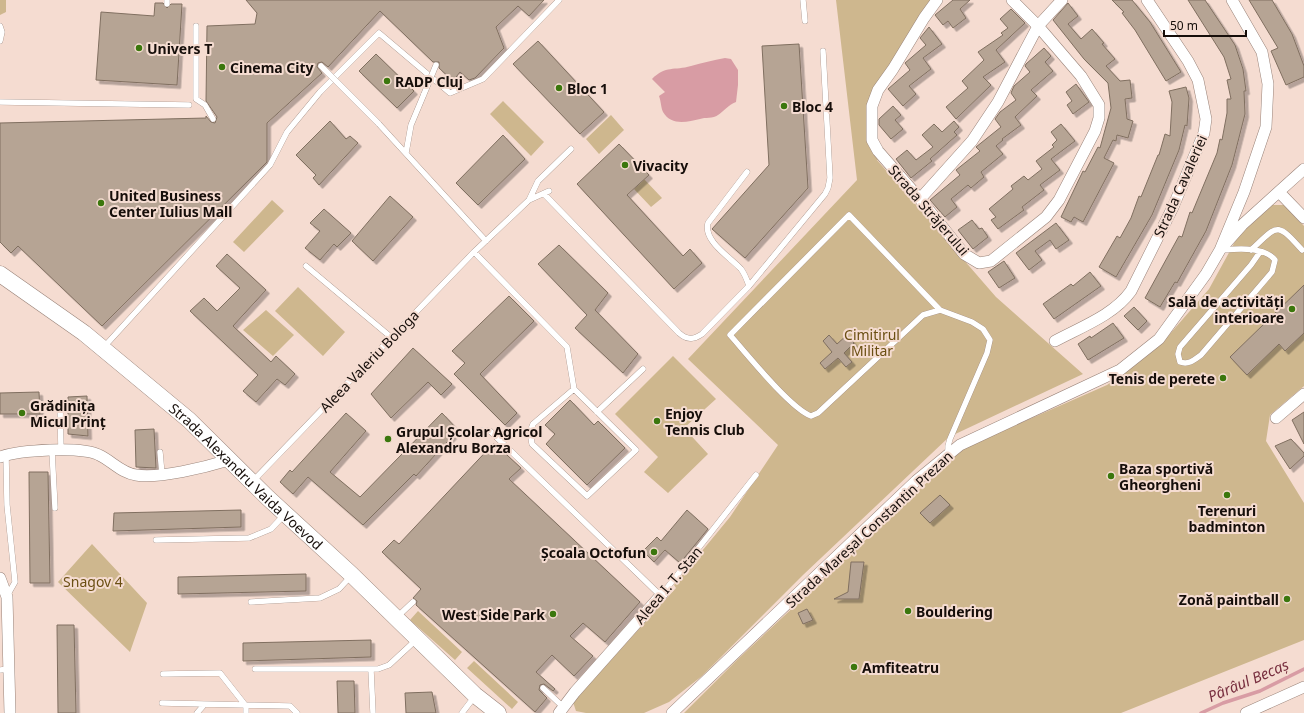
<svg xmlns="http://www.w3.org/2000/svg" width="1304" height="713" font-family="'Noto Sans',sans-serif">
<style>
.green{fill:#ceb78e}
.water{fill:#d89ca4}
.lines{fill:none;stroke-linecap:round;stroke-linejoin:round}
.stream{stroke:#d89ca4;stroke-width:3.5}
.building{fill:#b6a494;stroke:#806f60;filter:url(#shadow)}
.service-casing{stroke:#998379;stroke-width:6}
.minor-casing{stroke:#998379;stroke-width:12}
.secondary-casing{stroke:#998379;stroke-width:17}
.service{stroke:#fff;stroke-width:5.5}
.minor{stroke:#fff;stroke-width:11}
.secondary{stroke:#fff;stroke-width:16}
.service-bridge-casing{stroke:#998379;stroke-width:6;stroke-linecap:butt}
.service-bridge{stroke:#fff;stroke-width:5.5}
.poi-dot{fill:#3b770d;stroke:#f5dcd1;stroke-width:1.5}
.labels{text-anchor:middle;dominant-baseline:central;stroke-width:4;stroke-linejoin:round;paint-order:stroke}
.poi-label{font-size:14px;font-weight:bold;fill:#160e0a;stroke:#f5dcd1;text-anchor:start}
.street-label{font-size:14px;fill:#160e0a;stroke:#f5dcd1}
.park-label{font-size:14px;fill:#6b4f13;stroke:#f5dcd1}
.water-label{font-size:15px;font-style:italic;fill:#782f3f;stroke:#f5dcd1}
</style>
<defs>
<filter id="shadow"><feDropShadow dx="3.5" dy="3.5" stdDeviation="0" flood-color="#0004"/></filter>
</defs>
<rect width="100%" height="100%" fill="#f5dcd1"/>
<path class="green" d="M0 0H6V12L0 15Z
M836 0H937L878 90 872 140 882 156 877 160 996 297 1083 374 949 437 803 575 702 676 669 702 644 713H586L576 711 573 702 676 588 674 585 730 517 778 445 688 359 857 180Z
M503 101 544 142 531 156 490 114Z
M611 115 624 130 599 154 586 139Z
M644 179 662 198 651 207 634 189Z
M272 200 284 211 244 252 233 242Z
M1271 205H1284L1304 226V386L1270 415 1266 441 1304 503V640L1121 713H684L738 659 964 448 1107 385 1162 343 1209 289 1237 238Z
M298 287 345 332 323 356 275 311Z
M266 310 294 335 273 356 243 330Z
M673 356 716 399 684 428 708 454 668 493 644 472 658 457 615 414Z
M92 544 147 603 130 652 58 582Z
M418 611 462 652 455 660 410 620Z
M474 661 518 702 512 709 467 668Z"/>
<path class="water" d="M725 58 731 59 738 70V85L736 102C728 105 724 111 718 115 713 119 705 117 700 119 687 122 671 126 663 112 661 108 661 101 659 96L665 92 652 79C666 65 674 71 691 66 702 63 713 60 725 58Z"/>
<g class="lines">
<path class="stream" d="M1201 713 1223 703 1260 691 1304 669"/>
</g>
<path class="building" d="M246 0H544L529 16 518 6 496 27 504 48 475 78 469 80 460 72 453 81 439 68V62H433L380 11 328 67 322 62 318 63 317 67 322 73 267 123V162L102 326 18 246 11 253 0 242V123L206 118V116L211 122 215 123 217 117 206 101 207 26 255 24 257 13Z
M953 0H970L960 9 966 18 953 28 948 21 943 25 935 15Z
M1112 0H1132L1150 22 1181 72 1166 81 1135 30 1122 13 1124 12Z
M1188 0H1205L1235 45 1243 69 1246 91H1244L1245 114 1232 165 1206 231 1177 283 1175 282 1160 307 1145 298 1179 236 1182 237 1190 212 1192 213 1217 153 1220 139 1222 140 1227 113V99H1231L1227 80 1231 79 1224 57Z
M1249 0H1272L1292 34 1304 66V77L1286 85 1271 51 1278 48Z
M155 3H163L167 8 171 4H182L177 85 96 80 101 12 154 16Z
M1068 3 1078 16 1068 24 1081 39 1092 29 1104 43 1102 44 1115 59 1106 66 1120 81 1130 80 1132 98 1125 99 1127 119 1133 121 1128 138 1117 135 1116 141 1113 140 1104 158 1114 163 1083 222 1074 217 1071 222 1061 217 1083 171 1085 172 1098 147 1100 148 1111 108 1108 83 1084 59 1053 20Z
M1011 9 1025 23 996 50 1005 62 983 77 991 85 956 119 946 107 968 88 962 81 984 60 978 52 1003 35 1001 33 1008 28 1000 19Z
M929 27 942 44 923 58 931 69 909 86 916 94 903 106 888 89 910 70 905 63 926 45 920 38Z
M538 41 604 112 580 134 513 64Z
M799 44 808 188 745 258 712 229 769 165 762 46Z
M1044 48 1051 56 1045 62 1053 71 1031 90 1037 96 1015 117 1021 125 1002 139 1003 140 996 146 1003 154 981 172 984 177 971 188 968 185 951 199 957 207 945 217 930 200 960 175 956 170 980 151 976 147 1001 127 995 119 1000 112 1016 100 1011 93 1014 86 1030 72 1025 66 1026 64Z
M376 54 414 91 397 108 359 71Z
M1076 84 1089 102 1073 114 1067 105 1072 101 1066 92Z
M1186 87 1189 98 1187 126 1185 125 1179 150 1152 215 1116 277 1099 267 1117 236 1120 238 1131 218 1139 196 1141 197 1158 155H1159L1165 134 1170 136 1172 102 1169 91Z
M893 106 901 115 895 120 903 129 891 139 879 125V119Z
M330 121 346 139 350 136 358 143 319 185 313 178 316 175 296 155Z
M954 121 959 127 954 132 957 135 930 159 932 161 911 178 896 159 907 150 916 160 933 147 922 135 934 124 942 132Z
M1061 124 1075 141 1051 159 1060 170 1040 185 1044 190 1022 207 1024 210 998 229 991 220 996 217 989 209 1013 189 1011 186 1024 176 1028 180 1042 169 1036 161 1054 147 1052 145 1057 140 1051 132Z
M503 135 525 159 478 205 456 183Z
M619 144 649 175 627 195 683 256 690 249 702 263 674 289 577 184Z
M390 196 413 217 373 261 352 241Z
M324 209 351 233 337 247 334 244 320 260 305 248 320 231 310 223Z
M972 220 979 229 982 228 988 237 973 249 958 230Z
M1056 223 1069 240 1056 249 1050 240 1035 251 1042 260 1029 270 1016 253Z
M559 245 608 293 595 310 638 354 623 373 575 328 587 315 538 264Z
M227 254 266 290 233 326 271 362 276 356 295 374 285 385 277 379 256 402 243 391 258 375 190 311 204 298 217 311 240 288 216 266Z
M1004 261 1015 278 999 288 988 272Z
M1090 272 1101 286 1054 319 1043 304 1071 284 1073 286Z
M1304 285V333L1285 351 1279 344 1247 375 1230 357Z
M509 296 534 321 480 374 517 413 505 425 454 374 465 363 452 351Z
M1134 307 1147 321 1138 330 1124 316Z
M1113 323 1124 338 1088 360 1078 344 1090 336 1091 338Z
M829 335 837 344 847 335 854 343 844 353 852 362 846 367 838 358 825 369 820 363 832 352 823 341Z
M413 348 452 384 441 395 428 382 391 418 371 394Z
M39 392 40 414H0V393Z
M87 396 88 436 68 434V397Z
M570 400 594 425 598 421 625 448 587 485 546 444 555 434 545 425Z
M1304 412V444L1292 420Z
M346 413 366 431 330 472 360 497 442 413 458 430 416 476 414 474 363 525 308 477 293 494 280 482 290 470 292 472Z
M154 429 156 468 136 467 135 430Z
M1291 439 1304 453V456L1290 469 1275 446Z
M494 443 521 468 509 479 640 602 605 642 583 623 570 636 593 656 574 676 552 655 536 672 555 689 553 691 544 684 540 685 539 690 547 698 535 712 416 605 417 601 413 598 421 589 382 552 394 540 399 544Z
M29 472H48L50 583H30Z
M940 495 950 505 930 523 920 513Z
M241 510V527L113 531 114 513Z
M687 510 708 529 680 563 665 550 654 562 643 551 657 537 661 541Z
M851 562H864L859 599H834L848 592Z
M306 574V591L178 594V577Z
M807 609 813 620 803 624 798 613Z
M57 625H74L76 713H58Z
M371 640V657L243 661V643Z
M337 681H354L355 713H338Z
M432 692 436 713H406L405 693Z"/>
<g class="lines">
<g class="service-casing">
<path id="service" d="M803 0 805 21
M167 4V0
M0 26 2 32 0 41
M196 26V99L205 105 213 119
M0 102 189 105
M378 123 486 241
M406 153 411 125 424 94
M544 194 679 333C687 340 693 340 702 334L749 286C747 280 745 274 741 269 730 257 703 241 708 223L747 172
M529 200 538 181 571 149
M1220 250C1237 249 1264 246 1275 260L1272 272 1201 355C1194 360 1189 365 1180 362L1178 354 1180 347 1251 265 1260 252
M1251 250C1278 225 1276 221 1302 250
M474 252 567 347 574 389 533 424 530 432 532 444 587 496 636 450 574 389
M306 266 392 338
M749 286 825 194 828 188 830 178 823 51
M940 310 849 215 730 335C747 354 790 408 811 416L818 413 923 315 940 310 972 322 983 329 990 340 987 353 950 439 948 446V453
M103 348 270 165 287 132 320 92 379 33 450 93 483 79 559 0
M60 405 61 450
M597 412 643 369
M483 430 490 431 661 596
M52 451 55 508
M160 452 162 474
M6 455 7 505 15 582 7 596
M252 482 474 252 529 200 549 191
M156 540 249 538 271 529 285 514
M663 593 756 475
M251 602 320 598 339 589 351 576
M397 617 413 602
M255 669H378L389 665 416 640
M0 670 8 669
M371 670 373 713
M163 674 220 673 246 706V713
M543 688 560 704
M162 703 290 706 297 713
M197 713 204 705
M462 713 475 696"/>
</g>
<g class="minor-casing">
<path id="minor" d="M937 0 924 18 893 69 878 90 872 106V140L878 151 920 199 964 254 979 263 991 261 1046 217 1059 200 1095 131 1099 118V105L1081 76 1038 26 1012 0
M1279 192 1304 218
M920 199 972 141 998 102 1038 26 1062 0
M1226 243 1242 225 1304 169
M1055 341C1081 327 1114 315 1131 291L1173 207 1204 133 1206 119 1198 80 1188 61 1147 0
M1276 418 1304 394
M0 457C19 450 81 446 99 455 112 461 121 473 136 475 159 479 206 467 229 460
M0 578 7 597 10 713
M559 713 575 692 663 593
M672 713 916 481 960 445 1120 370 1159 339 1206 274 1220 250 1244 192 1266 127 1268 84 1262 52 1232 0
M1246 713 1304 687"/>
</g>
<g class="secondary-casing">
<g id="secondary">
<path id="s1" d="M0 274 84 333 189 420 268 498 352 575 475 695 498 713"/>
</g>
</g>
<use href="#service" class="service"/>
<use href="#minor" class="minor"/>
<use href="#secondary" class="secondary"/>
<g class="service-bridge-casing">
<path id="service-bridge" d="M321 66 378 123
M424 94 436 65"/>
</g>
<use href="#service-bridge" class="service-bridge"/>
</g>
<g class="poi-dot">
<circle cx="139" cy="48" r="4"/>
<circle cx="222" cy="67" r="4"/>
<circle cx="387" cy="81" r="4"/>
<circle cx="559" cy="88" r="4"/>
<circle cx="784" cy="106" r="4"/>
<circle cx="625" cy="165" r="4"/>
<circle cx="101" cy="203" r="4"/>
<circle cx="1292" cy="309" r="4"/>
<circle cx="1223" cy="378" r="4"/>
<circle cx="22" cy="413" r="4"/>
<circle cx="657" cy="421" r="4"/>
<circle cx="388" cy="439" r="4"/>
<circle cx="1111" cy="476" r="4"/>
<circle cx="1227" cy="495" r="4"/>
<circle cx="654" cy="552" r="4"/>
<circle cx="1287" cy="599" r="4"/>
<circle cx="908" cy="611" r="4"/>
<circle cx="553" cy="614" r="4"/>
<circle cx="854" cy="667" r="4"/>
</g>
<g class="labels">
<g class="poi-label">
<text x="147" y="48">Univers T</text>
<text x="230" y="67">Cinema City</text>
<text x="395" y="81">RADP Cluj</text>
<text x="567" y="88">Bloc 1</text>
<text x="792" y="106">Bloc 4</text>
<text x="633" y="165">Vivacity</text>
<text x="109" y="195">United Business<tspan x="109" dy="16">Center Iulius Mall</tspan></text>
<text x="1284" y="301" text-anchor="end">Sală de activități<tspan x="1284" dy="16">interioare</tspan></text>
<text x="1215" y="378" text-anchor="end">Tenis de perete</text>
<text x="30" y="405">Grădinița<tspan x="30" dy="16">Micul Prinț</tspan></text>
<text x="665" y="413">Enjoy<tspan x="665" dy="16">Tennis Club</tspan></text>
<text x="396" y="431">Grupul Școlar Agricol<tspan x="396" dy="16">Alexandru Borza</tspan></text>
<text x="1119" y="468">Baza sportivă<tspan x="1119" dy="16">Gheorgheni</tspan></text>
<text x="1227" y="510" text-anchor="middle">Terenuri<tspan x="1227" dy="16">badminton</tspan></text>
<text x="646" y="552" text-anchor="end">Școala Octofun</text>
<text x="1279" y="599" text-anchor="end">Zonă paintball</text>
<text x="916" y="611">Bouldering</text>
<text x="545" y="614" text-anchor="end">West Side Park</text>
<text x="862" y="667">Amfiteatru</text>
</g>
<g class="street-label">
<text transform="translate(1180 186) rotate(-66)">Strada Cavaleriei</text>
<text transform="translate(929 210) rotate(49)">Strada Străjerului</text>
<text transform="translate(369 361) rotate(-46)">Aleea Valeriu Bologa</text>
<text stroke="none"><textPath href="#s1" startOffset="319">Strada Alexandru Vaida Voevod</textPath></text>
<text transform="translate(869 529) rotate(-43)">Strada Mareșal Constantin Prezan</text>
<text transform="translate(668 585) rotate(-50)">Aleea I. T. Stan</text>
</g>
<g class="park-label">
<text x="872" y="334">Cimitirul<tspan x="872" dy="16">Militar</tspan></text>
<text x="93" y="581">Snagov 4</text>
</g>
<g class="water-label">
<text transform="translate(1248 680) rotate(-23)">Pârâul Becaș</text>
</g>
</g>
<path d="M1164 30v6h82v-6" fill="none" stroke="#160e0a" stroke-width="2"/>
<text x="1170" y="30" font-size="12" fill="#160e0a" stroke="#f5dcd1" stroke-width="3" paint-order="stroke">50 m</text>
</svg>
